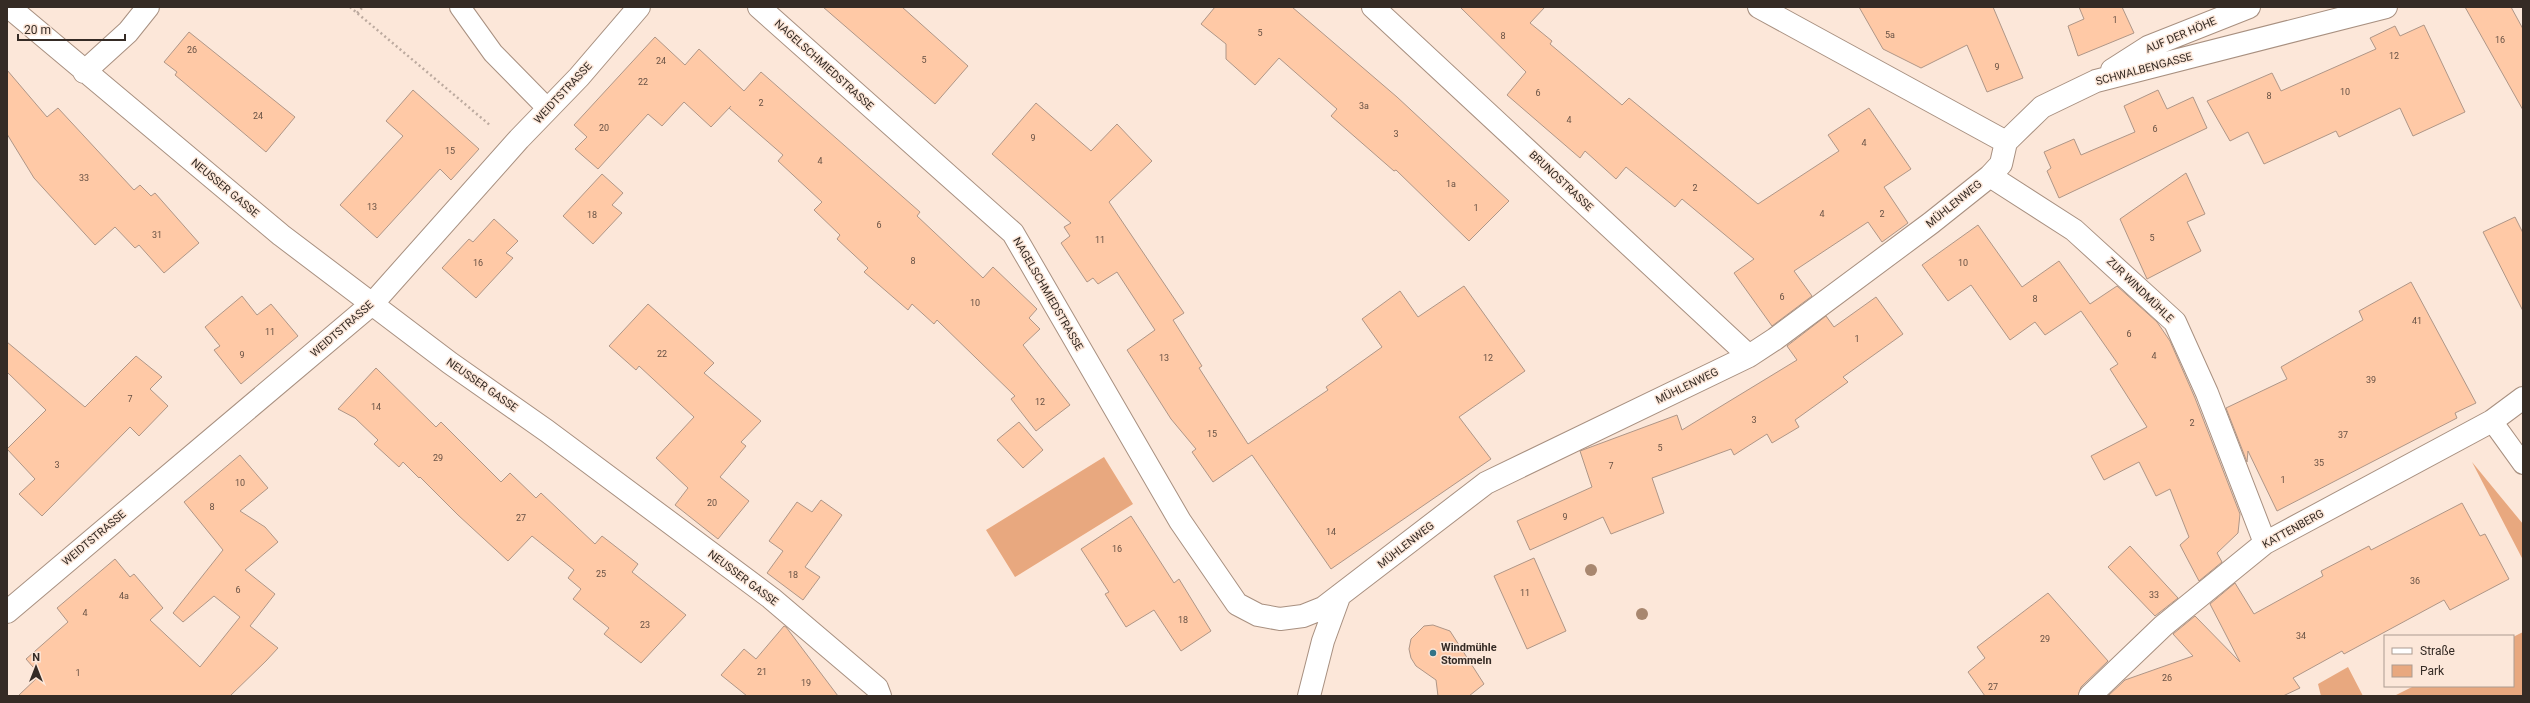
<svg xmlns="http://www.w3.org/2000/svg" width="2530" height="703" font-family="Roboto,sans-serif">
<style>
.green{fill:#e8a87f}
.building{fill:#ffc9a6;stroke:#af9687}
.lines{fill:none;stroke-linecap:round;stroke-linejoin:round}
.lane-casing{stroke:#a89080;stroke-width:22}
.street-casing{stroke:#a89080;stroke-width:24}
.path{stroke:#bcaa9f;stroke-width:2.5;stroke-dasharray:2 3;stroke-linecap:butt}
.lane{stroke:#fff;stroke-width:20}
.street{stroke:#fff;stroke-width:22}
.tree{fill:#a8876f}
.poi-dot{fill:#337487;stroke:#fce7d9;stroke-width:1.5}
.labels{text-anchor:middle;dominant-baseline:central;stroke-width:3;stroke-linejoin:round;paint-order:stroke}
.number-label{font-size:9px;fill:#685245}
.street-label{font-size:11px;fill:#352b25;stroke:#fce7d9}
.poi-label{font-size:11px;font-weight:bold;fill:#352b25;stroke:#fce7d9;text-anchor:start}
</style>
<rect width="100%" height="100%" fill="#fce7d9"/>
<path class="green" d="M1104 457 1133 504 1015 577 986 530Z
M2472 462 2523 524V560Z
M2523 632V696H2394L2414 686H2513V637Z
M2348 667 2363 696H2321L2318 684Z"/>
<path class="building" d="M823 7H902L968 66 935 104Z
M1215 7H1292L1397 97 1509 201 1469 241 1396 170 1394 171 1331 116 1337 109 1279 58 1255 85 1226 59V44L1201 24Z
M1460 7H1545L1530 23 1552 41 1550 44 1622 105 1629 98 1758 204 1839 151 1828 135 1869 108 1911 169 1884 187 1908 223 1882 242 1868 222 1794 271 1812 296 1772 326 1734 273 1754 259 1682 199 1675 207 1626 167 1616 179 1585 151 1580 158 1507 95 1526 72Z
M1859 7H1993L2023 78 1987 92 1967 45 1921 68 1883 49Z
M2079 7H2122L2134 33 2078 56 2068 26 2084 19Z
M2465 7H2511L2523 29V110Z
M2424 25 2465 112 2413 136 2400 108 2339 137 2336 131 2264 164 2248 132 2230 141 2207 101 2272 73 2281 91 2376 49 2370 38 2395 26 2400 36Z
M189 32 295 117 266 152 175 75 177 72 164 62Z
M655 37 685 65 699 49 744 91 761 72 920 212 917 216 983 278 993 267 1037 309 1029 318 1040 329 1023 345 1070 405 1036 431 1011 399 1015 396 937 320 934 324 912 304 908 310 864 272 868 268 837 239 840 235 814 210 822 202 778 161 783 155 729 108 731 106 711 127 684 102 662 126 648 114 598 169 575 149 587 137 574 125Z
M7 70 47 117 58 108 134 190 140 185 151 196 155 193 199 243 164 273 139 245 135 248 115 227 95 245 34 178 7 134Z
M413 90 479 149 451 180 440 169 377 238 340 205 403 136 386 121Z
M2158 90 2167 109 2193 97 2207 128 2059 198 2047 171 2051 168 2044 152 2074 139 2081 155 2135 132 2124 106Z
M1036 103 1091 151 1117 124 1152 161 1109 202 1184 313 1173 320 1202 366 1199 368 1248 444 1328 390 1326 387 1382 347 1362 319 1400 291 1418 317 1464 286 1525 371 1459 417 1491 459 1331 569 1252 455 1213 482 1192 452 1196 449 1171 419 1127 350 1155 330 1117 272 1098 284 1093 278 1087 282 1061 243 1070 236 1064 227 1071 223 992 154Z
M2186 173 2205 214 2187 222 2201 251 2147 279 2120 219Z
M602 174 623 193 612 205 622 213 593 244 563 216Z
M2515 217 2523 233V311L2483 232Z
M494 219 518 241 506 253 513 258 476 298 442 268 469 239 473 242Z
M1978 225 2022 287 2059 261 2090 304 2117 286 2157 322 2170 341 2195 398 2240 514 2238 533 2217 553 2222 562 2199 581 2180 545 2189 537 2170 489 2156 496 2139 462 2104 480 2091 456 2147 427 2110 369 2118 364 2081 311 2045 335 2035 322 2010 340 1971 285 1948 301 1922 265Z
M2411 282 2476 403 2455 413 2457 418 2277 511 2248 451 2247 462 2226 408 2287 379 2281 367 2363 320 2359 311Z
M242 296 257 315 271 304 298 336 241 384 214 350 220 346 205 327Z
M1876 297 1903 334 1843 377 1848 382 1795 420 1799 427 1772 443 1767 434 1734 455 1731 449 1652 478 1664 513 1611 534 1603 517 1530 550 1517 521 1592 487 1580 451 1677 415 1682 430 1797 360 1787 346 1826 316 1834 327Z
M648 304 714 363 704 373 761 421 741 442 746 446 720 477 749 501 718 539 675 505 688 488 656 458 694 417 639 366 636 370 609 346Z
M7 342 85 407 136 356 162 377 150 389 168 406 139 436 130 427 42 516 19 494 35 479 7 449 46 410 7 372Z
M376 368 436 427 441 422 501 482 510 473 536 498 541 493 595 544 602 536 638 564 632 572 686 615 641 663 604 634 609 628 573 599 581 589 568 578 574 570 532 536 508 561 458 515 420 477 419 478 403 462 399 467 374 444 378 440 355 418 338 409Z
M1019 422 1043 450 1023 468 997 440Z
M240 455 268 488 240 511 265 527 278 542 245 570 275 594 250 626 278 648 266 661 230 696H18L40 675 26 659 68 622 57 608 115 559 130 577 134 574 163 608 150 620 200 667 240 617 214 596 183 622 173 613 223 550 184 502Z
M821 500 842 515 805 567 820 577 803 600 767 573 783 551 769 541 797 502 812 512Z
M2462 503 2480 536 2485 534 2509 579 2450 610 2444 600 2344 654 2342 651 2293 678 2300 688 2283 696H2108L2125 680 2193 656 2173 634 2195 616 2240 662 2210 604 2235 583 2254 614 2323 576 2321 571 2369 546 2371 550Z
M1131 516 1174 583 1179 579 1211 631 1181 651 1154 610 1126 627 1105 594 1109 592 1081 549Z
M2130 546 2178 598 2155 616 2108 567Z
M1534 558 1566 631 1527 649 1494 576Z
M2048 593 2108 661 2081 687 2078 696H1985L1968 672 1985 658 1977 647Z
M1433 625 1450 631 1484 684 1469 696H1438L1436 680 1416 666 1411 658 1409 649 1411 639 1424 626Z
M784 626 786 627 838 696H747L721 675 744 649 756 659Z"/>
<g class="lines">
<g class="lane-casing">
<path id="lane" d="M460 7 493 53 548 109
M2492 421 2523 464"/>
</g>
<g class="street-casing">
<path id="street" d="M9 7 281 235 450 363 547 431 771 598 877 688 880 696
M759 7 1013 233 1180 521 1237 604 1258 615 1280 619 1303 616 1323 608 1486 483 1749 356 1775 339 1931 223 1990 176 2001 164 2006 142
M1373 7 1749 356
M1759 7 2006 142
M2112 70 2148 47 2249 7
M84 72 128 32 148 7
M2006 142 2042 107 2096 81 2386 7
M1990 176 2074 230 2175 322 2207 393 2265 543
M7 612 373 303 519 139 579 77 639 7
M1309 696 1323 641 1339 597
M2090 696 2163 626 2265 543 2492 421 2523 398"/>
</g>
<path class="path" d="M350 7 491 126
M357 13 363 7"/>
<use href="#lane" class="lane"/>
<use href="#street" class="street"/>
</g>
<g class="tree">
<circle cx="1591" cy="570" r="6"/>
<circle cx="1642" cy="614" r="6"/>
</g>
<circle class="poi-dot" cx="1433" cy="653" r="4"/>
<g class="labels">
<g class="number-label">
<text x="2115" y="20">1</text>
<text x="1260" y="33">5</text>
<text x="1890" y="35">5a</text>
<text x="1503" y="36">8</text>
<text x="2500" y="40">16</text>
<text x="192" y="50">26</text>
<text x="2394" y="56">12</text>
<text x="924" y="60">5</text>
<text x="661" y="61">24</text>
<text x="1997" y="67">9</text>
<text x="643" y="82">22</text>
<text x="2345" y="92">10</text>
<text x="1538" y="93">6</text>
<text x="2269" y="96">8</text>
<text x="761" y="103">2</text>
<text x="1364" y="106">3a</text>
<text x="258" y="116">24</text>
<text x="1569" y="120">4</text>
<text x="604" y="128">20</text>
<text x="2155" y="129">6</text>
<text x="1396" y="134">3</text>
<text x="1033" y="138">9</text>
<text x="1864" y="143">4</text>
<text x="450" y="151">15</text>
<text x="820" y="161">4</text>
<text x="84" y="178">33</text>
<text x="1451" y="184">1a</text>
<text x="1695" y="188">2</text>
<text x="372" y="207">13</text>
<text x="1476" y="208">1</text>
<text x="1822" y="214">4</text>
<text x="1882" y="214">2</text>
<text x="592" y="215">18</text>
<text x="879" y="225">6</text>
<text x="157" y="235">31</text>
<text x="2152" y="238">5</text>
<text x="1100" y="240">11</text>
<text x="913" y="261">8</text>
<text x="478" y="263">16</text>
<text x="1963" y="263">10</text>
<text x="1782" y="297">6</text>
<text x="2035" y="299">8</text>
<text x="975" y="303">10</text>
<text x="2417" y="321">41</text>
<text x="270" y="332">11</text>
<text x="2129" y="334">6</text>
<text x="1857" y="339">1</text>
<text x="662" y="354">22</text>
<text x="242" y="355">9</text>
<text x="2154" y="356">4</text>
<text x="1164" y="358">13</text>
<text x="1488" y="358">12</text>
<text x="2371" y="380">39</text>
<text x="130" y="399">7</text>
<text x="1040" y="402">12</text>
<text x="376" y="407">14</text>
<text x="1754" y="420">3</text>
<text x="2192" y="423">2</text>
<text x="1212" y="434">15</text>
<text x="2343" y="435">37</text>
<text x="1660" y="448">5</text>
<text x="438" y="458">29</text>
<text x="2319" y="463">35</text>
<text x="57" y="465">3</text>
<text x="1611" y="466">7</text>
<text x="2283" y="480">1</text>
<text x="240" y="483">10</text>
<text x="712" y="503">20</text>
<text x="212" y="507">8</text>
<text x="1565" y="517">9</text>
<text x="521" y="518">27</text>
<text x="1331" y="532">14</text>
<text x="1117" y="549">16</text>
<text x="601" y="574">25</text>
<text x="793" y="575">18</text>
<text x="2415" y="581">36</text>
<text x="238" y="590">6</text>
<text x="1525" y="593">11</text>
<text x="2154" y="595">33</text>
<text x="124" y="596">4a</text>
<text x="85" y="613">4</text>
<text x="1183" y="620">18</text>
<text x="645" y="625">23</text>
<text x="2301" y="636">34</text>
<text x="2045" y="639">29</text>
<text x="762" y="672">21</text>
<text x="78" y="673">1</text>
<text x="2167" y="678">26</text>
<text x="806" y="683">19</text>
<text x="1993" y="687">27</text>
</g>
<g class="street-label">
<text transform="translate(2181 35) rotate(-23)">AUF DER HÖHE</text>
<text transform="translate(824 65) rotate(42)">NAGELSCHMIEDSTRASSE</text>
<text transform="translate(2144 69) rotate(-15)">SCHWALBENGASSE</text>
<text transform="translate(563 93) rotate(-47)">WEIDTSTRASSE</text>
<text transform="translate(1561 181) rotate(43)">BRUNOSTRASSE</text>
<text transform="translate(225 188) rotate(40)">NEUSSER GASSE</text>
<text transform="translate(1954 204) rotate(-39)">MÜHLENWEG</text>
<text transform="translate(2140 290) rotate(44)">ZUR WINDMÜHLE</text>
<text transform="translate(1048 294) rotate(60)">NAGELSCHMIEDSTRASSE</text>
<text transform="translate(342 329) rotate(-41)">WEIDTSTRASSE</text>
<text transform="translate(482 385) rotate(35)">NEUSSER GASSE</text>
<text transform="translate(1687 386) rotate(-26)">MÜHLENWEG</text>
<text transform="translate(2293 529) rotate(-29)">KATTENBERG</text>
<text transform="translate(94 538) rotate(-40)">WEIDTSTRASSE</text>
<text transform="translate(1406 545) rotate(-38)">MÜHLENWEG</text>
<text transform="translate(743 578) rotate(37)">NEUSSER GASSE</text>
</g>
<g class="poi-label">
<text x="1441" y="647">Windmühle<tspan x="1441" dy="13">Stommeln</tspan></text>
</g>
</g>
<rect width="2530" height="703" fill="none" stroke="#352b25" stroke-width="16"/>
<rect x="2384" y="635" width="130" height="52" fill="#fce7d9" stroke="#ac9c91"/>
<rect x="2392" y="648" width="20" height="6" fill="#ffffff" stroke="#ac9c91"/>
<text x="2420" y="655" font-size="12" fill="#352b25">Straße</text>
<rect x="2392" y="665" width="20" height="12" fill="#e8a87f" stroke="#ac9c91"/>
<text x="2420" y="675" font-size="12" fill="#352b25">Park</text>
<g transform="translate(36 667)" stroke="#fce7d9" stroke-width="3" paint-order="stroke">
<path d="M0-3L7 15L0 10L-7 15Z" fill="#352b25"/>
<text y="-6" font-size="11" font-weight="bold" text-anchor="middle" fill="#352b25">N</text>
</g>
<path d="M18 34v6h107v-6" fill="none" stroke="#352b25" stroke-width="2"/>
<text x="24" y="34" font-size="12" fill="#352b25" stroke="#fce7d9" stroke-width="3" paint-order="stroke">20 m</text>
</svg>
